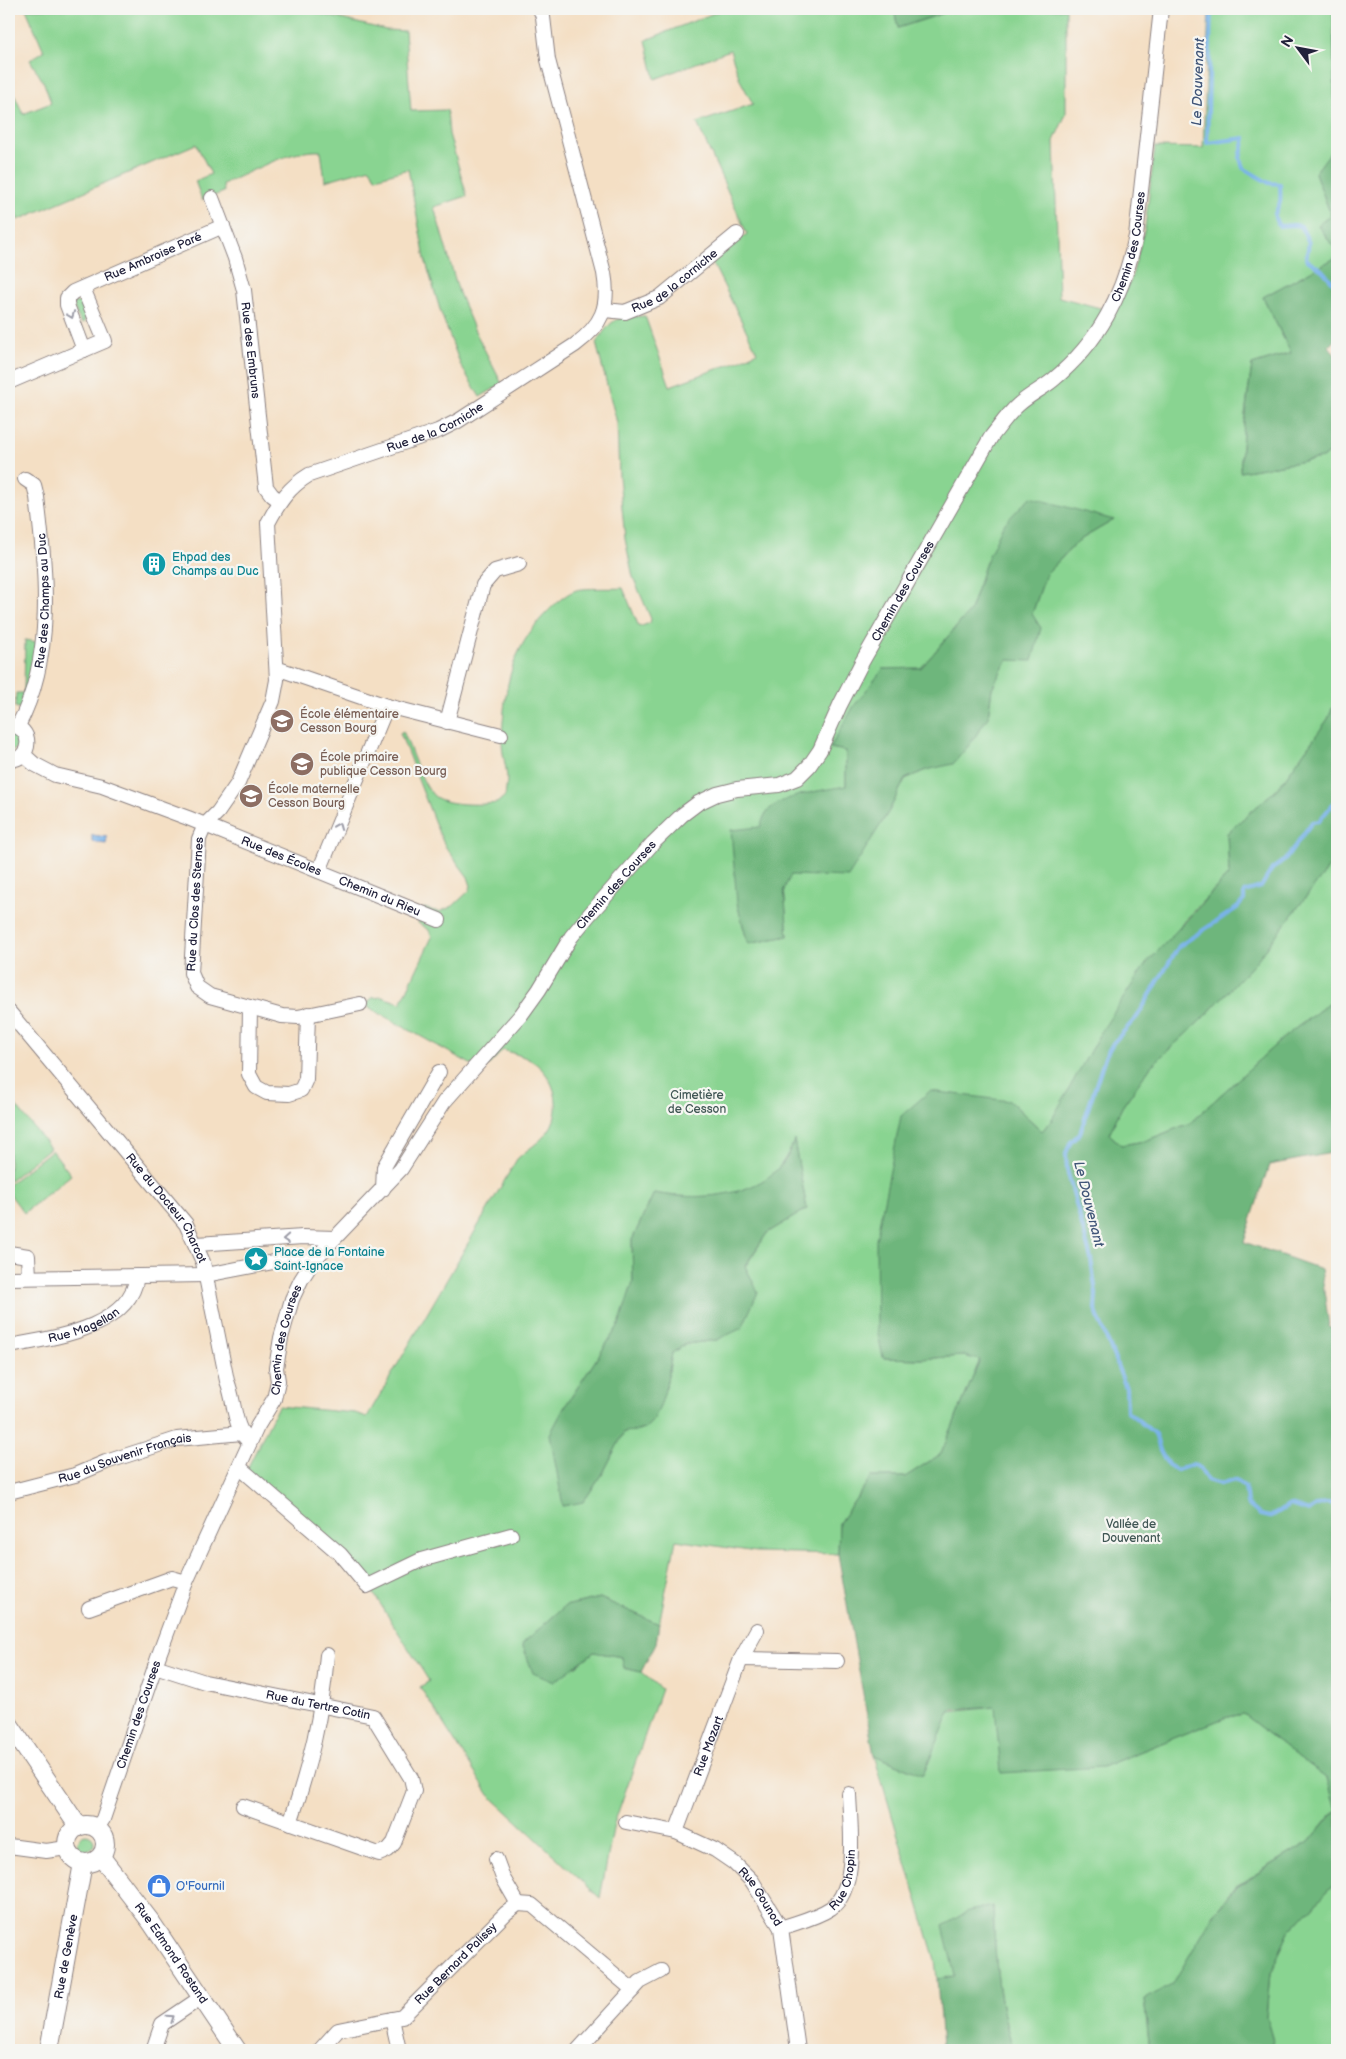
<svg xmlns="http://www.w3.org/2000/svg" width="1346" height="2059" font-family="'Balsamiq Sans',sans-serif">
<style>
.green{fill:#89d491;stroke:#567b66;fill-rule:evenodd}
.forest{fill:#6eb67b;stroke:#486c5b}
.water{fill:#79b3ea;stroke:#4e6a92}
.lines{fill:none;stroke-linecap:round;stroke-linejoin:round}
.stream{stroke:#79b3ea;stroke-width:4}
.minor-casing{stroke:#8b8080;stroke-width:16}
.tertiary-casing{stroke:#8b8080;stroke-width:20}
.minor{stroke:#fff;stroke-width:14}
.tertiary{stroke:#fff;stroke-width:18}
.oneway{stroke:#9c9ca7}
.labels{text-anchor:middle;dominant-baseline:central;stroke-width:4.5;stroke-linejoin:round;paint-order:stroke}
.street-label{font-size:12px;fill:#22223b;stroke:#f6f6f2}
.culture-label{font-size:12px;fill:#0d838f;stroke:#f6f6f2;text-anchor:start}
.education-label{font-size:12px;fill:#785e54;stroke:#f6f6f2;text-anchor:start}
.park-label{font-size:12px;fill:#415755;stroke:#f6f6f2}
.shop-label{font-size:12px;fill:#366cbe;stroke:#f6f6f2;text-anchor:start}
.water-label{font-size:14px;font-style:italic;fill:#405578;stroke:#f6f6f2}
</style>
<rect width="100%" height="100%" fill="#f6f6f2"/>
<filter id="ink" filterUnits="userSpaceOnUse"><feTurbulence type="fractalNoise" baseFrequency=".02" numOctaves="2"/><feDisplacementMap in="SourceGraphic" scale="10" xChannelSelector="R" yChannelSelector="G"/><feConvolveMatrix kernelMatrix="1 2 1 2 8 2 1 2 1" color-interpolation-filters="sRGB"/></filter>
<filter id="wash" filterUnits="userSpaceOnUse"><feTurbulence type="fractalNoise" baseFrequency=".0096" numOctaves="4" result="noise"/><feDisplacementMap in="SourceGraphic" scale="20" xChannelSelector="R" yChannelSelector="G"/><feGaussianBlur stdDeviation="1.12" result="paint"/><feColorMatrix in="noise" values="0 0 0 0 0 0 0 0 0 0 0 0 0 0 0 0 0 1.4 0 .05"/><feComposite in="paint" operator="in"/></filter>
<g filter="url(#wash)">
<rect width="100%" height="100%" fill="#f4dfc4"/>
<path class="green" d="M26 9H301L386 30 405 31 411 111 447 110 449 134 467 196 434 207 459 293 475 331 502 384 480 397 461 366 441 313 425 259 408 169 376 178 370 168 325 181 321 151C290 149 251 172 223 184L224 192 202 200 195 181 211 174 196 144 18 220 9 192V83L23 114 51 103 44 83 30 60 44 51Z
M724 9H894L898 28 944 13V9H1066V114L1054 141 1059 297 1115 312 1131 280 1145 227 1155 147 1203 148 1209 9H1333L1335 147 1315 173 1331 215 1318 225 1337 252V257L1263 297 1291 353 1252 365 1244 422 1240 472 1322 458 1337 447V696L1328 719 1279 787 1227 833 1229 874 1184 921 1051 1121 1042 1131 1010 1101 883 1358 920 1359 964 1356 980 1360 941 1454 905 1477H871L839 1523 838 1554 756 1552 676 1540 659 1624 600 1598 565 1606 522 1644 575 1667 594 1652 622 1657 624 1668 641 1672 661 1689 614 1824 600 1898 489 1795 420 1687 429 1681 359 1570 247 1469 278 1406 355 1413 367 1417 517 1159C526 1150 538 1144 546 1134 565 1112 556 1076 532 1061 524 1056 512 1053 503 1050L483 1071 366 1006 372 998 382 997 401 1003 432 937 429 930 418 923 424 908 439 912 453 906 469 891 471 886 468 877 445 846 438 831 400 733 403 731C411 749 420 781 433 795 444 806 482 805 497 803L505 796C506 789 507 783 507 777 506 765 502 754 502 742 504 690 509 651 547 612 554 605 564 595 574 591 581 587 613 589 623 588L639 627 650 623 651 619 633 577 625 539 619 476 617 423 596 343C613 318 614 317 645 316L670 386 739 361 757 352 711 260 747 234 697 123 753 104 740 80 730 50 655 79 646 40ZM1114 520 1078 541 1046 574 1032 614 992 688 988 717 926 770 905 779 889 811 869 842 790 875 784 889 788 936 748 944 737 903 760 827 767 812 804 794 846 787V751L830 748 883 669 921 668 970 611 986 562ZM794 1141 807 1209 767 1233 745 1267 758 1292 717 1340 686 1344 672 1353 666 1387 642 1430 624 1432 602 1475 583 1502 564 1408 619 1325 633 1282 632 1240 654 1193C685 1199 733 1199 761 1183 778 1173 787 1157 794 1141Z
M75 302 80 303 86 318 84 323H81L73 306Z
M25 640 37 642 33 670 22 709 15 707 16 693H24Z
M9 734C16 734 19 738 19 745L13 751H9Z
M1337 857V997L1283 1038 1190 1123 1145 1141 1121 1145 1109 1134 1122 1107 1151 1066 1201 1020 1253 965Z
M9 1097 50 1148 9 1181Z
M52 1150 71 1175 24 1213 9 1193V1184Z
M995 1707 1102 1767 1224 1718 1243 1714 1327 1779 1336 1809 1309 1842 1236 1886 1212 1917 1172 1986 1144 1999 1150 2050H1014C997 2004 995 1954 993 1906L955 1977 937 1979 935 1960 874 1755 923 1775 950 1712Z
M78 1843a8 8 0 1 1 16 0a8 8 0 1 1-16 0Z
M1337 1881V2050H1269L1273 2041 1266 2017 1270 1973 1289 1932Z"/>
<path class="forest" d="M894 9H944V13L898 28Z
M1337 35V252L1318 225 1331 215 1315 173 1335 146 1334 37Z
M1337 257V337L1329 346 1337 358V447L1322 458 1240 472 1244 422 1252 365 1291 353 1263 297Z
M1030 497 1114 520 1078 541 1046 574 1032 614 1041 628 1032 661 1007 660 992 688 988 717 971 743 953 764 926 770 905 779 889 811 848 877 791 875 784 889 788 936 748 944 737 903 731 830 760 827C762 823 763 817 766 813 779 795 825 790 846 786V751L830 748 854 706 883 669 921 668 970 611 986 562 1003 525Z
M1337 696V857L1253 965 1201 1020 1151 1066 1122 1107 1109 1134 1121 1145 1145 1141 1190 1123 1283 1038 1337 997V1152L1269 1165 1244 1242 1321 1269 1329 1326 1337 1329V1881L1289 1932 1270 1973 1266 2017 1273 2041 1269 2050H1150L1144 1999 1172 1985 1212 1917 1237 1886 1309 1842 1336 1810 1327 1779 1243 1714 1224 1718 1102 1767 1001 1773 995 1707 953 1710 950 1712 923 1775 874 1755 838 1554 839 1523 871 1477H905L941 1454 980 1360 964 1356 920 1359 883 1358 877 1329 876 1240 901 1116 930 1091 1010 1101 1042 1131 1051 1121 1099 1035 1145 965 1229 874 1227 833 1279 787 1328 719Z
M794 1140 807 1209 767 1233 745 1266 758 1292 742 1328 717 1340 686 1344 672 1353C668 1373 663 1424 640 1430 635 1432 629 1431 624 1432L602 1475 583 1502 563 1506 550 1434 564 1408 619 1325 633 1282 632 1240 654 1193C703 1202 779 1197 794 1140Z
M600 1598 659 1624 656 1643 641 1672 624 1668 622 1657 594 1652 554 1682 533 1673 522 1644 565 1606Z
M993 1906C995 1954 997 2004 1014 2050H940L942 2048 937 1979 955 1976 943 1926 968 1911Z"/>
<path class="water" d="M92 835 107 837 106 844 92 842Z"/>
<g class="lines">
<path class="stream" d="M1211 9 1207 143 1245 138 1240 158 1243 168 1269 183 1280 184C1280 189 1281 197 1280 202 1276 214 1271 213 1279 226L1294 225 1301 226 1309 243 1306 259 1322 270 1337 287
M1337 799 1319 821 1312 822 1285 860 1272 869 1261 887 1244 892V900L1237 908 1179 946 1137 1017 1113 1043 1105 1057 1080 1133 1070 1143 1066 1154 1067 1170 1091 1259 1096 1294 1095 1309 1126 1388 1127 1411 1155 1434 1160 1450 1168 1465 1177 1470 1194 1464 1201 1469 1207 1480 1220 1484 1235 1480 1245 1487 1247 1504 1260 1515 1270 1517 1290 1505 1309 1511C1319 1503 1325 1501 1337 1505"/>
</g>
</g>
<g filter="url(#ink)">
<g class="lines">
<g class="minor-casing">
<g id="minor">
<path id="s1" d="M212 198 235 258 244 290 266 487 272 495 280 501"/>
<path id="s2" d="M605 310 625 312 659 298 737 234"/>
<path id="s3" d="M84 350 67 305V298L73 292 223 226"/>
<path d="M9 382 105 341 83 288"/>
<path d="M277 671 282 670 387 706 501 735"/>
<path d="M447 722 483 585 495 571 519 564"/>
<path id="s4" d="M18 726C55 656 46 573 37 497L34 485 25 479"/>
<path id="s5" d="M24 755 34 764 55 775 102 786 188 818 439 920"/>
<path d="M9 760C33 760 34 726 9 725"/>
<path d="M319 871 387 706"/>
<path id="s6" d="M360 1004 298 1017 282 1016 210 996 197 987 191 973 199 839 205 825 218 812 238 783 273 701 277 680 268 523C279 502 289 487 309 475L438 431 458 421 575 345C602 325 610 307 604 273L548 60 543 17 540 9"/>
<path d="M250 1007 249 1074 256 1087 267 1093 289 1094 301 1090 306 1079 308 1014"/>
<path id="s7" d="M9 1012 186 1224 203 1262 227 1381C235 1399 233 1430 250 1442"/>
<path d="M383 1189 384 1167 439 1072"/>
<path d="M197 1244 303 1237 335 1238"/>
<path d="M9 1253 28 1256 29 1277"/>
<path d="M9 1278 206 1275 289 1259 313 1261"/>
<path id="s8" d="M9 1346C51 1338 130 1329 137 1276"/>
<path d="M239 1467 340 1554 367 1586 421 1560 511 1535"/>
<path id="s9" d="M9 1492 75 1475 106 1462 177 1439 242 1433"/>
<path d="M89 1608 172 1578 186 1582"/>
<path d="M741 1659 837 1661"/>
<path id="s10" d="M155 1666 205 1682 373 1716 411 1778 414 1791 394 1843 388 1850 379 1854 243 1806"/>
<path id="s11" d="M626 1822 676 1832 715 1850 734 1863 752 1881 781 1928 798 2050"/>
<path d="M290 1823C310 1766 322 1715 327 1655"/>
<path id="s12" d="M97 1828 103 1819 160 1652 186 1582 257 1427 274 1399 278 1381 276 1368 281 1338 292 1299 301 1280 313 1261 401 1169 444 1102 521 1015 539 990 571 937 589 915 653 843 682 815 698 803 717 794 737 789 779 785 797 778 809 766 820 750 840 705 862 662 991 437C1000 426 1008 414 1018 405 1029 395 1042 389 1053 380 1100 341 1123 295 1136 236L1161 9"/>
<path id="s13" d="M676 1832 741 1659 757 1630"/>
<path d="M9 1846 46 1851 67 1848"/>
<path d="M496 1859 503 1878 518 1904"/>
<path id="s14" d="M781 1928C797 1922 816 1918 831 1908 859 1888 850 1824 849 1794"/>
<path d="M392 2019 399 2050"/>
<path d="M153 2050 162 2024 202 1997"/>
<path id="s15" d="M320 2050 338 2030 402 2017 506 1913 518 1904 532 1905 633 1990"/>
<path d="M578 2050 640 1982 661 1971"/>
</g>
</g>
<g class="tertiary-casing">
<g id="tertiary">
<path d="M9 1724 78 1826"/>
<circle cx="86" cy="1844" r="19"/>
<path id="s16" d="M101 1857 151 1922 237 2050"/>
<path id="s17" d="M49 2050 83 1863"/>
</g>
</g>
<use href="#minor" class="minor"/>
<use href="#tertiary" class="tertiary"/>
</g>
<defs><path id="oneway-chevron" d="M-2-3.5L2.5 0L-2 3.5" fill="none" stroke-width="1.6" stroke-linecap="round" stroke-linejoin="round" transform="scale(1.25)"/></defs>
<g class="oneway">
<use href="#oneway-chevron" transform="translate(71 315) rotate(69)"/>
<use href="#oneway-chevron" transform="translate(338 826) rotate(-68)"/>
<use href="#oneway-chevron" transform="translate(286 1239) rotate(176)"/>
<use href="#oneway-chevron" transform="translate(171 2018) rotate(-34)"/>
</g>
</g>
<defs>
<g id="building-disc" transform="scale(1.25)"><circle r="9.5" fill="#0f9aa8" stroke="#f6f6f2"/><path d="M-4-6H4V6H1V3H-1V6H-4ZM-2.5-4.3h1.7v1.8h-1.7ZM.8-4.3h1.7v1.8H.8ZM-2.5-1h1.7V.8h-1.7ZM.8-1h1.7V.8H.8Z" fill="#fff"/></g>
<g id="school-disc" transform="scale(1.25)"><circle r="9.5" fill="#8d6e63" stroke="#f6f6f2"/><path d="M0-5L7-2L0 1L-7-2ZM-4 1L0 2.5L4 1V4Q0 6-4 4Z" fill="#fff"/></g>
<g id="sight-disc" transform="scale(1.25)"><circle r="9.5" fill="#0f9aa8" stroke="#f6f6f2"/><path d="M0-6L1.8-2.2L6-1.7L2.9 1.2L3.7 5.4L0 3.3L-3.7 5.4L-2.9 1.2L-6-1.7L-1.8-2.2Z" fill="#fff"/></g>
<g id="shop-disc" transform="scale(1.25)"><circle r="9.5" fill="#3f7fe0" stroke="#f6f6f2"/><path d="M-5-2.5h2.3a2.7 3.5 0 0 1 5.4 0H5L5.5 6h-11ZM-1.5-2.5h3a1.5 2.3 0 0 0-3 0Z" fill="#fff"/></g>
</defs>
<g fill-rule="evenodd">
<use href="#building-disc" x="154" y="564"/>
<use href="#school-disc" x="282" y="721"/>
<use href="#school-disc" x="302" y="764"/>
<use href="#school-disc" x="251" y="796"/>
<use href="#sight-disc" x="256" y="1259"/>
<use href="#shop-disc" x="159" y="1886"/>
</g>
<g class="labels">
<g class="street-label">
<text stroke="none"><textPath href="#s12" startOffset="1951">Chemin des Courses</textPath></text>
<text stroke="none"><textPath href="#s3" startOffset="151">Rue Ambroise Paré</textPath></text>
<text stroke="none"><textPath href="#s2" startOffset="79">Rue de la corniche</textPath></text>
<text stroke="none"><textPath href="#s1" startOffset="158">Rue des Embruns</textPath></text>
<text stroke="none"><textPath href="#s6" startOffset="855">Rue de la Corniche</textPath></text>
<text stroke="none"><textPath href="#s12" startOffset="1531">Chemin des Courses</textPath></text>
<text stroke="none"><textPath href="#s4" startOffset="129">Rue des Champs au Duc</textPath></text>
<text stroke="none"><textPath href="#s5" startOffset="278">Rue des Écoles</textPath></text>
<text stroke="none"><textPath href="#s12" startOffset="1096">Chemin des Courses</textPath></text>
<text stroke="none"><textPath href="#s5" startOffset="384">Chemin du Rieu</textPath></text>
<text stroke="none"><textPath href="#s6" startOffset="254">Rue du Clos des Sternes</textPath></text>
<text stroke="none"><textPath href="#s7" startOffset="252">Rue du Docteur Charcot</textPath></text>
<text stroke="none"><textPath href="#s8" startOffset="78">Rue Magellan</textPath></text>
<text stroke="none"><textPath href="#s12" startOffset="526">Chemin des Courses</textPath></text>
<text stroke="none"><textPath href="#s9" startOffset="121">Rue du Souvenir Français</textPath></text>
<text stroke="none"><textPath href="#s10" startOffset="168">Rue du Tertre Cotin</textPath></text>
<text stroke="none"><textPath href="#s12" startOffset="121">Chemin des Courses</textPath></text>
<text stroke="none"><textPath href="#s13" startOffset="92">Rue Mozart</textPath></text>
<text stroke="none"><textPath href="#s14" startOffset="86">Rue Chopin</textPath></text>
<text stroke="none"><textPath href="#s11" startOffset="160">Rue Gounod</textPath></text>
<text stroke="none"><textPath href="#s16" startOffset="119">Rue Edmond Rostand</textPath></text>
<text stroke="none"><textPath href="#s17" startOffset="95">Rue de Genève</textPath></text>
<text stroke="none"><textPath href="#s15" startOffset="168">Rue Bernard Palissy</textPath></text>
</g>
<g class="culture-label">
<text x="172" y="557">Ehpad des<tspan x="172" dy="14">Champs au Duc</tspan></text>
<text x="274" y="1252">Place de la Fontaine<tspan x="274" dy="14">Saint-Ignace</tspan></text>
</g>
<g class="education-label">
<text x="300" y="714">École élémentaire<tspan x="300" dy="14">Cesson Bourg</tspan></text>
<text x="320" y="757">École primaire<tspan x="320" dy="14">publique Cesson Bourg</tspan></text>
<text x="268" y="789">École maternelle<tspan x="268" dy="14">Cesson Bourg</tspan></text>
</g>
<g class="park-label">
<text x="697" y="1095">Cimetière<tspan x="697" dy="14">de Cesson</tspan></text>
<text x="1131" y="1524">Vallée de<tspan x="1131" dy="14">Douvenant</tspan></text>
</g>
<g class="shop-label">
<text x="176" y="1886">O'Fournil</text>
</g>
<g class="water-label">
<text transform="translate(1198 82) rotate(-88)">Le Douvenant</text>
<text transform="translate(1089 1204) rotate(76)">Le Douvenant</text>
</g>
</g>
<rect width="1346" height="2059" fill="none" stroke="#f6f6f2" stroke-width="30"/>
<g transform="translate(1298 48) rotate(302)" stroke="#f6f6f2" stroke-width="4" paint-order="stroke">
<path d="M0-4L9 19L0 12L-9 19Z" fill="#22223b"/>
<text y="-8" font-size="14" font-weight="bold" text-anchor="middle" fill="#22223b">N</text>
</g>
</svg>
